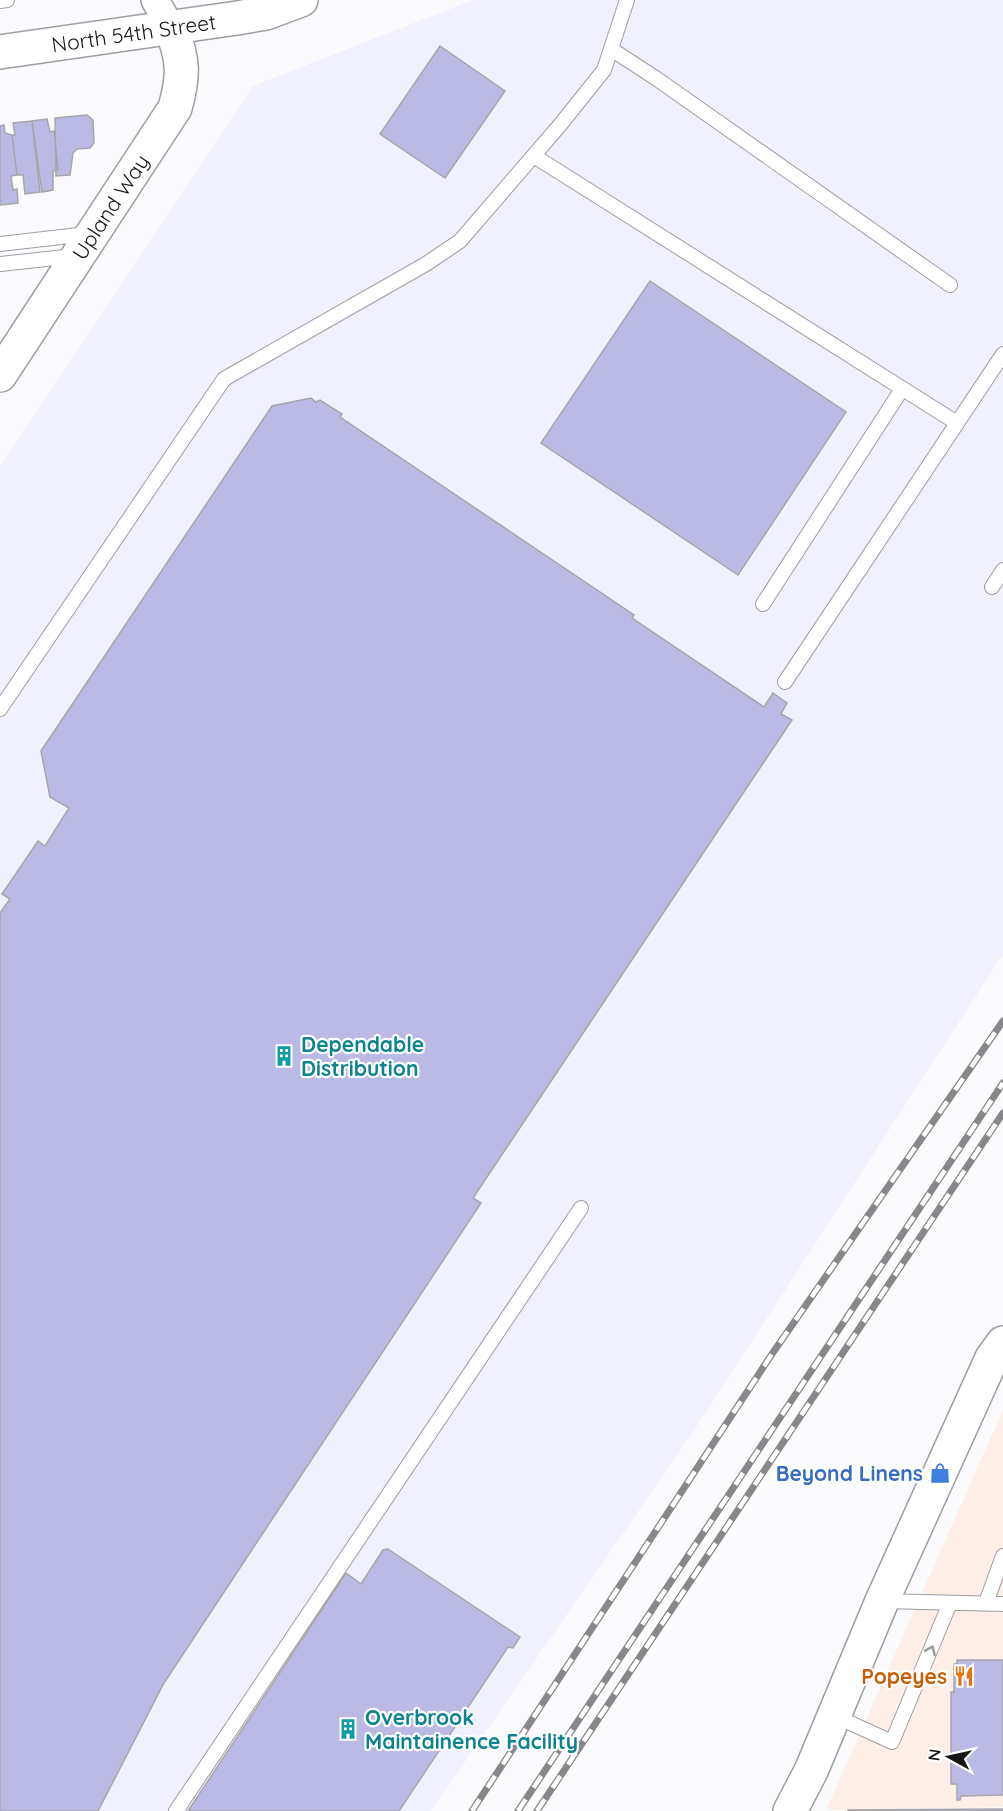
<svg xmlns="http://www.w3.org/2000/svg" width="1003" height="1811" font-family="Quicksand,sans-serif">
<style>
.commercial{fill:#fdeee8}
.built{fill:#f0f0fe}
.building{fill:#babae5;stroke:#a5a5ab;stroke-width:1.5}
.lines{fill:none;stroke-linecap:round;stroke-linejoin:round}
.lane-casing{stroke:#9d9da3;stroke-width:16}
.street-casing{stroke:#9d9da3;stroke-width:30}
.secondary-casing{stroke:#9d9da3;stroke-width:36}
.highway-casing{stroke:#9d9da3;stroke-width:36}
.lane{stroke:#fff;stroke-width:14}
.street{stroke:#fff;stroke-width:27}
.secondary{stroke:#fff;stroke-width:33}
.highway{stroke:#fff;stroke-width:33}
.rail-casing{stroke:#88888a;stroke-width:7}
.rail{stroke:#fff;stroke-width:4.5;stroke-dasharray:14;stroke-linecap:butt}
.oneway{stroke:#969697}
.labels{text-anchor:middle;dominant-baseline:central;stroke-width:4.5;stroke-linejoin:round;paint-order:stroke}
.street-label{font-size:21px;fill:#161618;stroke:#fff}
.culture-label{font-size:21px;font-weight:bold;fill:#0d838f;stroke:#fff;text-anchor:start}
.shop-label{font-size:21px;font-weight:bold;fill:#366cbe;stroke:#fff;text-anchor:end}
.food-label{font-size:21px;font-weight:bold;fill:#c56008;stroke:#fff;text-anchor:end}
</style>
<rect width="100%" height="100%" fill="#fbfbfe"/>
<path class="commercial" d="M1003 1410V1807L826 1810Z"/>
<path class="built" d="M473 0H1003V954L693 1432 431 1811H0V466L253 86Z"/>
<path class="building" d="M440 46 505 91 445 178 380 134Z
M87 115 93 120 94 143 90 148 77 149 73 153 70 175 56 176 55 118Z
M47 119 50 132 54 131 58 170 53 171V190L42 192 32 121Z
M32 121 40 192 25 194 23 175H17L12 135H15L13 123Z
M4 125 5 133 12 135 17 175 11 176 13 190 17 189 18 203 0 205V126Z
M650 281 846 412 738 575 541 443Z
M311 398 316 402 320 400 342 414 340 417 634 615 632 618 764 707 773 693 787 703 781 714 792 720 473 1198 481 1203 164 1683 98 1811H0V913L10 899 2 894 38 841 45 846 69 808 50 797 41 751 272 406Z
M388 1549 520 1637 513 1648 508 1647 399 1811H188L346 1573 361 1584 383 1550Z
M957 1660H1003V1795L961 1796 960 1800H957V1784H951V1692H954V1664H957Z
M1003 1809V1811H848V1810Z"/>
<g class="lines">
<g class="lane-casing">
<path id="lane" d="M0 1 7 0
M611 49 657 79 950 285
M534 156 957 423
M0 244 87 234
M0 264 74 256
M992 587 1003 570
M763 604 902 389
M785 682 1003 354
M0 709 224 379 426 264 460 241 560 125 604 70 627 0
M884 1601 1003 1604
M986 1603 1003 1556
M835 1716 892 1742 950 1603
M176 1811 581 1208"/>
</g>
<g class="street-casing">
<path id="street" d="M155 0 171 28"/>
</g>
<g class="secondary-casing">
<g id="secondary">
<path id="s1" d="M0 52 237 18 266 13 301 0"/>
<path id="s2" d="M0 375 175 108C184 76 184 60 171 28"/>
</g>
</g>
<g class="highway-casing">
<path id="highway" d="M790 1811 811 1771 882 1601 992 1358 1003 1343"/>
</g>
<use href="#lane" class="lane"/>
<use href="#street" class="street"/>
<use href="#secondary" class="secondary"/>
<use href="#highway" class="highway"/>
<g class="rail-casing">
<path id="rail" d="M472 1811 772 1354 1003 1021
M518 1811 1003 1083
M537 1811 1003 1113"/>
</g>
<use href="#rail" class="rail"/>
</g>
<defs><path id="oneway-chevron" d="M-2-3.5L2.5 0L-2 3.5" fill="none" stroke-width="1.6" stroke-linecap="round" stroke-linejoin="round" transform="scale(1.5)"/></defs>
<use class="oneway" href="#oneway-chevron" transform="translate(931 1650) rotate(-67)"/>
<defs>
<g id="building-bare" transform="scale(1.62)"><path d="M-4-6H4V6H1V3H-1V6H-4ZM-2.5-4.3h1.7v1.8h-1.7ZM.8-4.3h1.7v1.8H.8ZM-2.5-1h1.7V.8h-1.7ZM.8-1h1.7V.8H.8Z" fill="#0f9aa8" stroke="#fff" stroke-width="2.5" paint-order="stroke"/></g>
<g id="shop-bare" transform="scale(1.62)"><path d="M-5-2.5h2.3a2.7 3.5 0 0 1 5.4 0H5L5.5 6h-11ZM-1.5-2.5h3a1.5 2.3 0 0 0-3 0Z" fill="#3f7fe0" stroke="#fff" stroke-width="2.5" paint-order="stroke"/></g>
<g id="restaurant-bare" transform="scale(1.62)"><path d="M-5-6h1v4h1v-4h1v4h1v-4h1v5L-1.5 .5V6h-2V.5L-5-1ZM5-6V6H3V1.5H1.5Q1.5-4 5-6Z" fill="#e8710a" stroke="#fff" stroke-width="2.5" paint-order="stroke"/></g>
</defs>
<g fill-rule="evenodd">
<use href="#building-bare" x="284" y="1056"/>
<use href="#shop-bare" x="940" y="1473"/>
<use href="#restaurant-bare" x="964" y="1676"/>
<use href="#building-bare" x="348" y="1729"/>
</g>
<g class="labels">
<g class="street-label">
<text stroke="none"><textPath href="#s1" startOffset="135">North 54th Street</textPath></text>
<text stroke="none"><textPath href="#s2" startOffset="201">Upland Way</textPath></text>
</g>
<g class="culture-label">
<text x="301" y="1044">Dependable<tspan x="301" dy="24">Distribution</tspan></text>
<text x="365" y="1717">Overbrook<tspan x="365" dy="24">Maintainence Facility</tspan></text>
</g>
<g class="shop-label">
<text x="923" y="1473">Beyond Linens</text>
</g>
<g class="food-label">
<text x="947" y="1676">Popeyes</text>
</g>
</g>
<g transform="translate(949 1757) rotate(278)" stroke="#ffffff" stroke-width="4.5" paint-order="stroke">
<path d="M0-4.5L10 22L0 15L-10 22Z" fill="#161618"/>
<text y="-9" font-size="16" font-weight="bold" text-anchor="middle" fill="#161618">N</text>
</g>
</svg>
